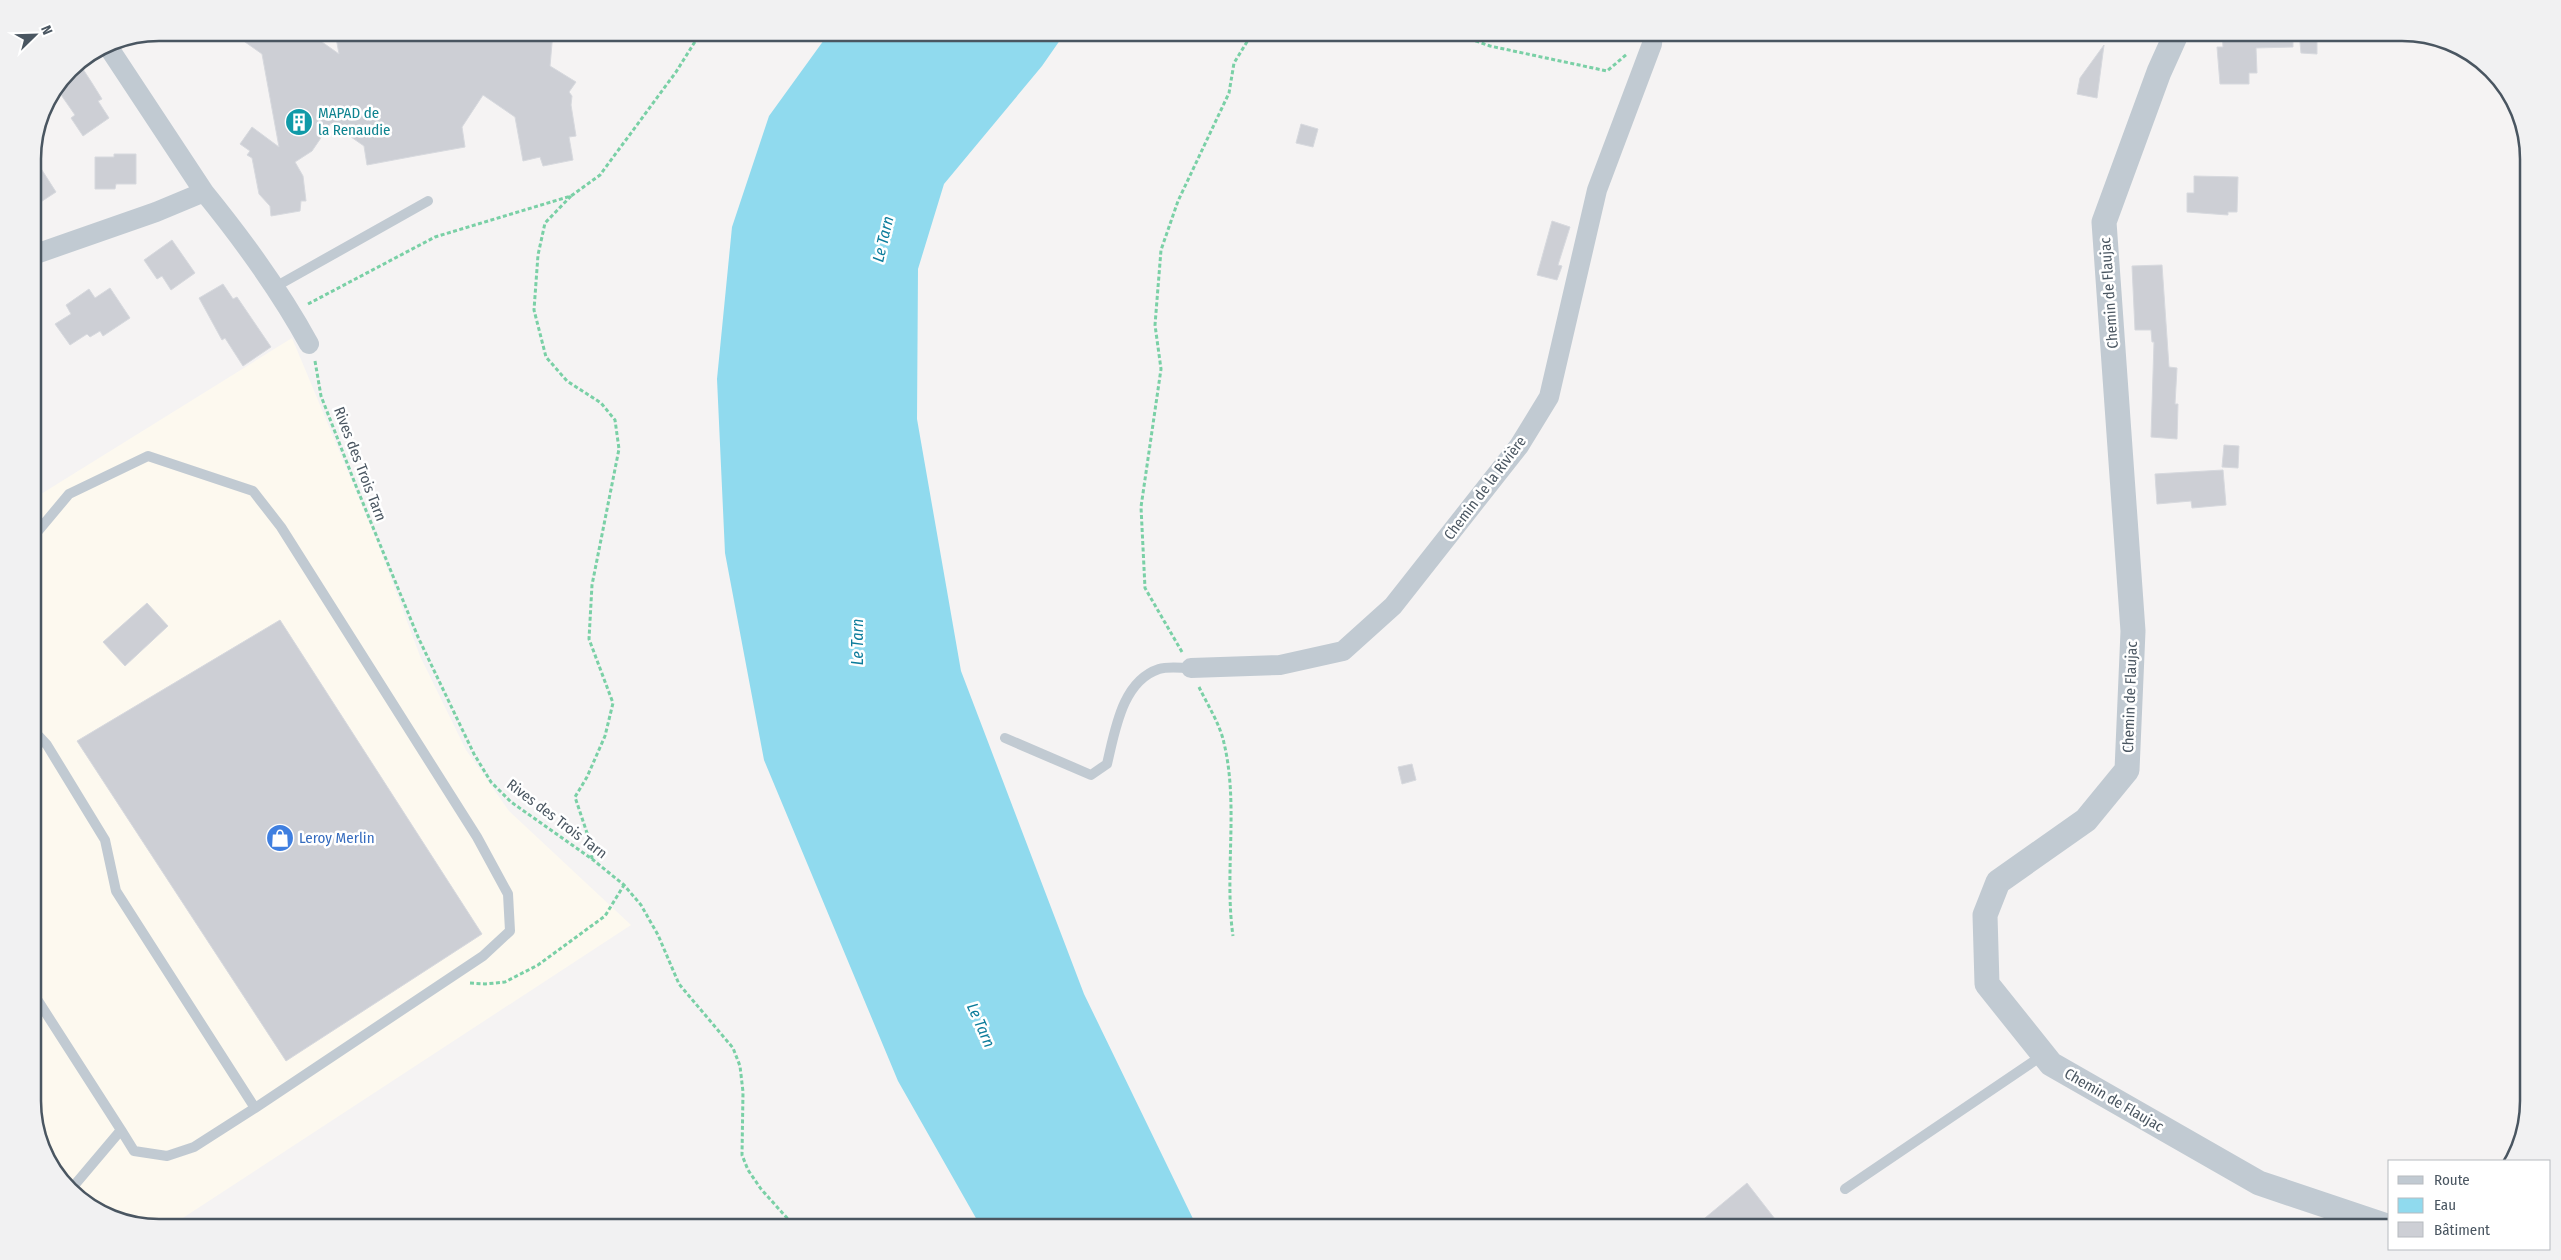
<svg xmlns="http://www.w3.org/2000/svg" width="2561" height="1260" font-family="'Fira Sans Condensed',sans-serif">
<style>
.commercial{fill:#fdf9ef}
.water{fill:#90daee}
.building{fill:#cdcfd5;stroke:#d7d9de}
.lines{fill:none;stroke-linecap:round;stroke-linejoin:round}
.path{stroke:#7ad0a6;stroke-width:3;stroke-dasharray:4 2.5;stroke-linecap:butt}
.service{stroke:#c1cad2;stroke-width:10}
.minor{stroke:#c1cad2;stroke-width:20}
.tertiary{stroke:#c1cad2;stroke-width:25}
.labels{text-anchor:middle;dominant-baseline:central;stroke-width:5;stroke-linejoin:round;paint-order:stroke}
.culture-label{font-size:15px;fill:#0d838f;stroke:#fff;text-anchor:start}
.street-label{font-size:15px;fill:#4a5661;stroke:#fff}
.shop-label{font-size:15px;fill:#366cbe;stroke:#fff;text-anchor:start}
.water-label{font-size:16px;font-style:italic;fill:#0c7c9b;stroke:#fff}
.rim{fill:none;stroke:#4a5661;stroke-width:2.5}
</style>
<rect width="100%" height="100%" fill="#f5f3f3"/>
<path class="commercial" d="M292 338 378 544 420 656 466 750 509 811 631 925 169 1227H159L103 1215 54 1172 33 1110V499Z"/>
<path class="water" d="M829 33H1065L1042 66 944 184 918 269 917 419 961 671 1084 994 1197 1227H981L898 1081 764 760 725 553 717 379 732 227 769 116Z"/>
<path class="building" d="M231 32H308L339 54 335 32H392L393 37 417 32H553L550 66 576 82 569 92 572 96 571 105 576 136 569 137 573 160 543 166 540 157 523 161 515 117 483 95 462 127 465 147 415 156 367 165 364 146 331 123 312 151 295 162 303 176 306 201H301L300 211 271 216 270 206 259 194 252 158 247 155 250 151 240 144 252 127 279 147 262 54Z
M2299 32H2317V54L2301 53Z
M2222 33H2293V47L2256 48 2257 73H2249V84H2220L2217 47H2223Z
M2104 45 2097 98 2077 94 2080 78Z
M75 66 77 69 81 66 92 83 102 99 98 101 109 118 83 136 71 118 75 115 57 89 70 69Z
M1301 124 1318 129 1313 147 1296 143Z
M114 154H136V184H116L115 189H95V157H114Z
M33 156 56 192 33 207Z
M2194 176 2238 177 2237 212H2228V215L2187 212V193H2194Z
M1552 221 1570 227 1558 265 1562 266 1557 280 1537 275Z
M172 240 195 273 171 290 162 276 157 279 144 260Z
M2162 265 2169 367 2177 368 2175 404H2178L2177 439 2151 437 2154 342H2152L2151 330H2135L2132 266Z
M223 284 233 299 237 297 271 347 243 366 225 338 222 340 199 298Z
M110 288 130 318 103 336 100 331 90 337 87 334 70 345 55 324 71 314 66 305 89 289 95 298Z
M2224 445 2239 446 2238 468 2222 467Z
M2223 470 2226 505 2192 508 2191 501 2157 504 2155 474Z
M147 603 168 626 125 666 103 642Z
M280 620 482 934 286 1061 77 741Z
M1412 764 1416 780 1402 784 1398 767Z
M1747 1183 1782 1228H1693Z"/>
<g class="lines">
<path class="path" d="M1451 32 1490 46 1607 71 1627 54
M571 196 545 223 538 255 534 310 546 357 567 381 601 403 615 420 619 449 592 585 589 639 613 703 605 736 587 777 575 797 591 845 592 859
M308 304 435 237 571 196 600 175 676 72 701 32
M315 361 321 396 356 486 418 637 474 754 491 782 511 802 592 859 624 885 641 905 658 935 679 984 733 1048 740 1066 743 1092 742 1155 748 1170 761 1189 795 1227
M1182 652 1145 588 1141 507 1161 369 1155 325 1161 250 1178 201 1229 93 1234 63 1253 32
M1199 687C1207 704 1220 724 1224 743 1239 806 1224 873 1233 936
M470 983 485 984 505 982 538 965 605 916 624 885"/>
<path class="service" d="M275 287 428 201
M33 537 69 494 148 456 253 491 281 527 477 837 508 894 510 931 483 956 255 1108
M33 730 47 745 105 840 116 891 255 1108 194 1147 167 1156 134 1151 121 1130
M1005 738 1091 775 1107 764C1115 731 1122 681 1159 669 1168 666 1181 668 1191 668
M33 993 121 1130 72 1188
M1845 1189 2043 1055"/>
<path class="minor" d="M204 192C243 240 279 289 309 344
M33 255 156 212 204 192 107 45
M1191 668 1280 665 1343 651 1393 606 1519 446 1549 397 1597 190 1652 44 1653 32"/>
<path class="tertiary" d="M2177 32 2159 72 2104 222 2133 631 2127 770 2086 820 1998 882 1985 915 1987 984 2051 1064 2259 1183 2390 1227"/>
</g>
<defs>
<g id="building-disc" transform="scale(1.4375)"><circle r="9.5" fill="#0f9aa8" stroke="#fff"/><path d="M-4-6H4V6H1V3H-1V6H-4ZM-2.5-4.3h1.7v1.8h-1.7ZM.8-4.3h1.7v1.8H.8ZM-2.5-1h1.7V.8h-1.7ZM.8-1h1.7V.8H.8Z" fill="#fff"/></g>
<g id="shop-disc" transform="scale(1.4375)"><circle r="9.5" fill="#3f7fe0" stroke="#fff"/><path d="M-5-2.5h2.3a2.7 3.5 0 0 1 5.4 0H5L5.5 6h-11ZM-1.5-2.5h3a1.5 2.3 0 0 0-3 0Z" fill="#fff"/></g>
</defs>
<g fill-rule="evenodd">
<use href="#building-disc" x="299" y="122"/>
<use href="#shop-disc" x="280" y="838"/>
</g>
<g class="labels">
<g class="culture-label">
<text x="318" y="113">MAPAD de<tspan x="318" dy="17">la Renaudie</tspan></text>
</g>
<g class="street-label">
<text transform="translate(2109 293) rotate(-94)">Chemin de Flaujac</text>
<text transform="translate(360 464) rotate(69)">Rives des Trois Tarn</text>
<text transform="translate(1485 488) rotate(-53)">Chemin de la Rivière</text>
<text transform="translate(2130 697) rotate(-88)">Chemin de Flaujac</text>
<text transform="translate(557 819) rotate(37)">Rives des Trois Tarn</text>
<text transform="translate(2114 1100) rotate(30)">Chemin de Flaujac</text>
</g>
<g class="shop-label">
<text x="299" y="838">Leroy Merlin</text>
</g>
<g class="water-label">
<text transform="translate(883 239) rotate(-77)">Le Tarn</text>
<text transform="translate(857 642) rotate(-90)">Le Tarn</text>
<text transform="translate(981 1025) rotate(66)">Le Tarn</text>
</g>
</g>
<path d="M0 0H2561V1260H0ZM159 41H2402A118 118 0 0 1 2520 159V1101A118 118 0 0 1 2402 1219H159A118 118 0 0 1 41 1101V159A118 118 0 0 1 159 41Z" fill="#f1f1f2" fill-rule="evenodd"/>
<path class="rim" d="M159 41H2402A118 118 0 0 1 2520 159V1101A118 118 0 0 1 2402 1219H159A118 118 0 0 1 41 1101V159A118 118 0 0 1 159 41Z"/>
<rect x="2388" y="1160" width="162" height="90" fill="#ffffff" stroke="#b7bbc0"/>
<rect x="2398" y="1176" width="25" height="8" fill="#c1cad2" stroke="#b7bbc0"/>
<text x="2434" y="1185" font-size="15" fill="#4a5661">Route</text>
<rect x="2398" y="1198" width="25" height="15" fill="#90daee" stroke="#b7bbc0"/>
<text x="2434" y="1210" font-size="15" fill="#4a5661">Eau</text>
<rect x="2398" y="1222" width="25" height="15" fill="#cdcfd5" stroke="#b7bbc0"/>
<text x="2434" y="1235" font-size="15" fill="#4a5661">Bâtiment</text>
<g transform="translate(35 35) rotate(67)" stroke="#ffffff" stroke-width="4" paint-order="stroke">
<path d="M0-4L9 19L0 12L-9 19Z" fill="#4a5661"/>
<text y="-8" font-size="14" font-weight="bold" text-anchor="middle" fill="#4a5661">N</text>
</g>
</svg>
